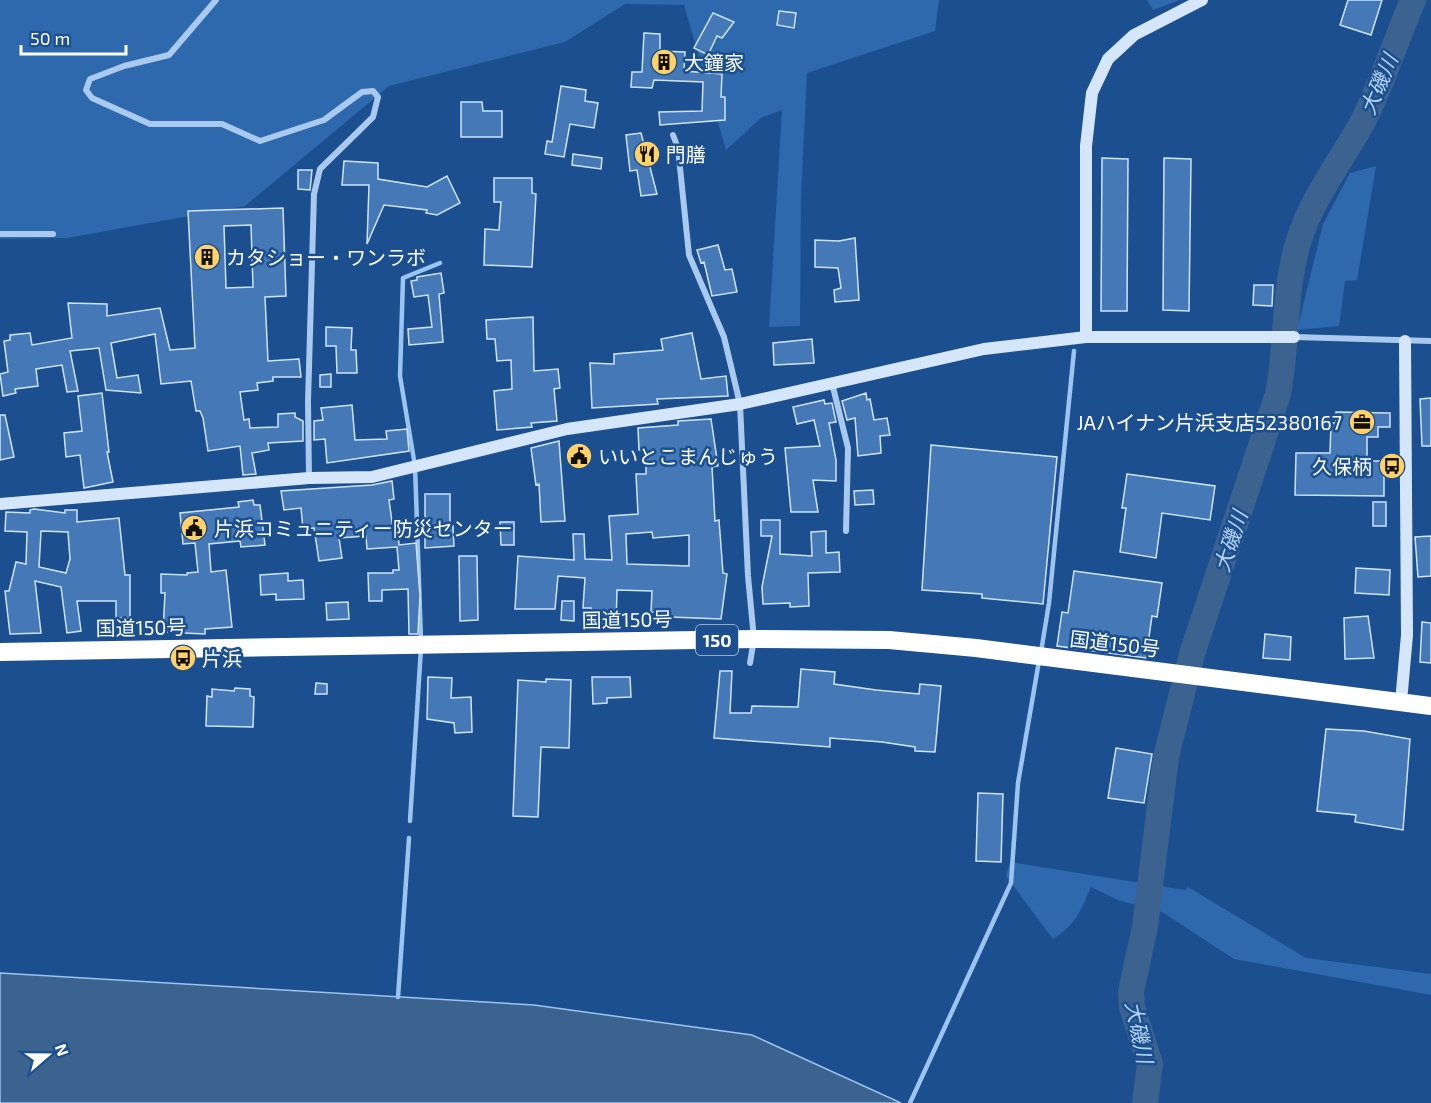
<svg xmlns="http://www.w3.org/2000/svg" width="1431" height="1103" font-family="'Exo 2','Noto Sans JP',sans-serif">
<style>
.green{fill:#2e69ad}
.water{fill:#3c6290;stroke:#9cc4f0;stroke-width:1.5}
.lines{fill:none;stroke-linecap:round;stroke-linejoin:round}
.stream{stroke:#9cc4f0;stroke-width:4.5}
.river{stroke:#3c6290;stroke-width:26}
.building{fill:#4478b7;stroke:#cfe3fa;stroke-width:1.5;fill-rule:evenodd}
.street{stroke:#a9c9ee;stroke-width:6}
.secondary{stroke:#d6e6fa;stroke-width:12}
.highway{stroke:#fff;stroke-width:18}
.labels{text-anchor:middle;dominant-baseline:central;stroke-width:5;stroke-linejoin:round;paint-order:stroke}
.shield{fill:#1b4f8f;stroke:#bbcadd;stroke-width:1.5}
.shield-label{font-size:18px;font-weight:bold;fill:#fff}
.poi-label{font-size:20px;fill:#fff;stroke:#1b4f8f;text-anchor:start}
.street-label{font-size:20px;fill:#fff;stroke:#1b4f8f}
.water-label{font-size:21px;font-style:italic;fill:#b5d3f5;stroke:#1b4f8f}
</style>
<rect width="100%" height="100%" fill="#1b4f8f"/>
<path class="green" d="M0 0H939L935 31 807 73 801 197 800 326 769 327 782 110 761 118 726 150 684 5 625 4 565 42 389 86 245 206 67 238 0 239Z
M1147 0H1180L1153 10Z
M1376 166 1357 280 1345 281 1339 326 1297 330 1323 224 1350 173Z
M1010 862 1185 890 1188 887 1306 958 1431 974V995L1234 959 1162 912 1118 900 1091 887C1080 912 1077 923 1053 939L1006 876Z"/>
<path class="water" d="M0 973 534 1005 752 1035 901 1103H0Z"/>
<g class="lines">
<path class="stream" d="M421 639 415 466 400 376 403 278 440 263
M1041 652 1049 603 1074 351
M410 821 421 648
M398 997 409 838
M910 1103 1011 883 1018 783 1039 661"/>
<path class="river" d="M1145 1103 1150 1064 1132 1007 1131 991 1145 927 1166 757 1192 654 1278 394C1288 343 1283 290 1299 240 1312 198 1341 161 1362 123 1382 84 1396 40 1413 0"/>
</g>
<path class="building" d="M1348 0H1382L1371 35 1340 25Z
M779 11 796 13 794 28 777 25Z
M713 13 734 22 722 38 717 36 708 55 694 48Z
M644 33 660 34V51L685 52 684 71 722 74 721 97H725V120L660 125 659 112 702 111 703 82 654 80 652 88 631 87 632 72H642Z
M561 86 586 90 585 101 598 103 594 128 570 124 564 157 545 154 547 141 552 142Z
M461 102H482L483 111H502V137H461Z
M641 133 657 194 641 196 637 170 630 171 626 135Z
M573 154 602 158 601 169 572 165Z
M1102 158 1128 159 1127 311H1101Z
M1164 158 1191 159 1189 311 1163 310Z
M344 161 378 163V179L427 187 447 176 460 203 437 215 426 213 427 210 384 205 367 244 369 185H342Z
M298 170H312L310 190 298 189Z
M494 178H532V193L536 194 532 267 484 265 485 229 499 230 501 202H494Z
M283 208 286 296 265 297 268 361 299 359 301 377H273V381L257 383 258 390 240 392 244 420 249 419 250 428 278 427V414L295 413V417L303 421V441L268 443 269 450 252 453 256 474 243 475 240 446 208 451 203 418 200 411H196L191 381 161 384 155 334 111 343 117 378 138 375 141 393 106 390 99 348 70 351 78 391 67 392 62 365 36 369 38 386 15 389 16 393 3 396 0 374 8 372 4 341 10 340V335L30 333 32 345 72 338 68 303 107 304V316L160 308 170 350 195 348 188 211ZM251 225 253 287 226 288 224 226Z
M855 238 859 300 835 302 834 290 841 288 838 268 815 267V240L839 241Z
M718 245 725 270 732 269 737 292 712 296 704 262 701 263 697 250Z
M441 273 444 293 439 294 443 342 409 345 408 329 432 327 428 295 414 297 411 281 417 280V277Z
M1254 285H1273L1272 306 1253 305Z
M533 317 534 371 558 369 560 388 554 389 557 421 531 423 532 427 497 430 494 391 512 389 511 360 497 361 495 339H487L486 320Z
M326 327 352 328 351 350H356L357 373H337L336 346H326Z
M692 333 701 379 726 376 728 396 657 399 658 404 592 408 590 363 614 364V354L663 350 661 339Z
M812 339 814 363 774 365 773 343Z
M331 374V387H320V375Z
M102 393 109 452H107L113 482 84 488 80 455 66 457 64 433 82 431 78 396Z
M866 393 867 400 870 399 874 420 887 418 890 435 880 436 881 453 858 456 855 418 847 420 842 401Z
M1431 398V446H1422L1420 399Z
M824 400 825 404 832 403 836 422 829 423 836 460V481L813 480 818 512H791L785 448 820 446 814 420 797 424 793 407Z
M352 405 355 440 387 439 386 431 407 429 409 451 327 463 325 439 314 440V421L323 420 321 408Z
M1336 412 1390 413V427H1378V437H1367V461H1384V496L1295 495 1296 453H1330L1331 423H1336Z
M0 415H5L14 457 0 460Z
M711 419 718 466 712 467 715 521 719 520 723 573 727 574 721 619 670 617V613L651 612 652 591 617 590 616 625 591 624V608H583L585 578 558 576 555 609H515L518 556 574 560 573 534H584L585 559 612 560 609 516 638 514 636 474H646V449L639 450 638 428 678 425V421ZM652 532 653 538 689 535V566L627 564 626 534Z
M559 441 565 521 541 522 539 484 536 485 531 448Z
M931 445 1057 457 1043 604 982 598V594L922 590Z
M1127 474 1215 486 1210 520 1162 513 1156 558 1120 552 1126 508H1122Z
M392 481 394 499 389 500 393 529 398 528 399 545 416 543 420 596 418 634H409L408 589 382 590V601H369L368 573H393V570H399L397 547 367 549 366 536 339 538 342 558 319 561 314 528 303 529 301 508 284 510 281 491 372 485Z
M873 490 874 504 855 505 854 491Z
M425 494H450V527L453 526 454 546 425 548Z
M253 500 254 505H260L265 545 241 547 240 541 209 544 211 572 226 570 232 627 205 629V634L163 632 165 593H161V574L187 575V573L198 572 195 543 183 544 180 513 239 507 238 502Z
M1373 502H1386V526H1373Z
M34 509 65 513V510H77V522L119 518 125 575H130V618H116V601H77L81 631 67 633 61 587 35 581 41 633 10 634 5 591H9L16 562 26 564 27 532 5 531 6 512 30 513V510ZM41 531 68 532 70 559 66 573 39 567Z
M761 520H780V554L812 556 811 532 826 531V553L839 552 840 572 808 573 809 606 790 607V603L763 604 762 587 772 536H761Z
M500 522H514V545H501Z
M1431 536V576L1418 577 1415 537Z
M459 556H477L478 620 460 621Z
M1356 568 1390 570 1389 595 1355 593Z
M1074 571 1162 583 1157 617 1152 616 1146 658 1057 646 1062 612 1068 613Z
M288 573V581L303 580 304 599 276 600V594L261 595 260 575Z
M562 601H574V621L561 620Z
M348 602 349 619 327 620 326 603Z
M1368 616 1374 658 1345 659 1344 618Z
M1422 622 1431 623V663L1420 662Z
M1265 634 1291 637 1290 660 1263 658Z
M801 669 835 672 834 684 876 690 919 694 920 684 941 686 935 752 915 751V747L882 742 830 738V747L714 738 720 671H732L730 713H751L752 706 798 707Z
M428 677 452 678 451 698 471 697 472 732 455 733 454 723 427 719Z
M592 677H630L631 697 607 698V703L593 704Z
M546 679 571 680 569 748 541 747 538 817 513 816 518 680 546 682Z
M316 683 327 684V694H315Z
M235 688 250 689V696L254 697 253 727 206 726 207 696 212 697V689L234 691Z
M1326 729 1364 731 1410 739 1403 830 1355 822 1356 815 1317 811Z
M1116 748 1152 754 1144 803 1108 798Z
M978 793 1003 794 1001 862 976 861Z"/>
<g class="lines">
<path class="street" d="M216 0 169 55 124 66 90 79 86 90 92 98 150 124H222L260 141 324 120 362 92 373 91 378 97 373 117 320 169 314 194 308 402 309 478
M673 135 678 148 689 255 724 337 740 404 748 576 754 639 750 663
M0 234H53
M1294 337 1431 341
M832 383 848 448 846 531"/>
<path class="secondary" d="M1086 337V146L1092 93 1108 59 1134 35 1202 0
M0 504 309 478 372 477 567 429 740 404 984 349 1086 337H1294
M1401 702 1407 635 1405 341"/>
<path class="highway" d="M0 652 754 639 889 640 976 648 1431 706"/>
</g>
<defs>
<g id="building-disc" transform="scale(1.35)"><circle r="9.5" fill="#ffd166" stroke="#1b4f8f"/><path d="M-4-6H4V6H1V3H-1V6H-4ZM-2.5-4.3h1.7v1.8h-1.7ZM.8-4.3h1.7v1.8H.8ZM-2.5-1h1.7V.8h-1.7ZM.8-1h1.7V.8H.8Z" fill="#111"/></g>
<g id="restaurant-disc" transform="scale(1.35)"><circle r="9.5" fill="#ffd166" stroke="#1b4f8f"/><path d="M-5-6h1v4h1v-4h1v4h1v-4h1v5L-1.5 .5V6h-2V.5L-5-1ZM5-6V6H3V1.5H1.5Q1.5-4 5-6Z" fill="#111"/></g>
<g id="office-disc" transform="scale(1.35)"><circle r="9.5" fill="#ffd166" stroke="#1b4f8f"/><path d="M-6-3h4V-5.5h4V-3h4V5H-6ZM-1-4.5V-3h2v-1.5ZM-6 0V1H6V0Z" fill="#111"/></g>
<g id="civic-disc" transform="scale(1.35)"><circle r="9.5" fill="#ffd166" stroke="#1b4f8f"/><path d="M-.6-6.5H3V-4.5H.6V-3L4-1V1h2V6H-6V1h2V-1L-.6-3ZM-1.2 2.5V6h2.4V2.5Z" fill="#111"/></g>
<g id="bus-disc" transform="scale(1.35)"><circle r="9.5" fill="#ffd166" stroke="#1b4f8f"/><path d="M-5-6H5V4H4V6H2V4H-2V6H-4V4H-5ZM-3.5-4V0h7V-4ZM-3.5 1.2v1.5H-2V1.2ZM2 1.2v1.5H3.5V1.2Z" fill="#111"/></g>
</defs>
<g fill-rule="evenodd">
<use href="#building-disc" x="664" y="62"/>
<use href="#restaurant-disc" x="647" y="154"/>
<use href="#building-disc" x="207" y="257"/>
<use href="#office-disc" x="1362" y="422"/>
<use href="#civic-disc" x="579" y="456"/>
<use href="#bus-disc" x="1392" y="466"/>
<use href="#civic-disc" x="194" y="528"/>
<use href="#bus-disc" x="183" y="658"/>
</g>
<g class="labels">
<rect class="shield" x="696" y="625" width="42" height="30" rx="4.5"/>
<g class="shield-label">
<text x="717" y="640">150</text>
</g>
<g class="poi-label">
<text x="684" y="62">大鐘家</text>
<text x="666" y="154">門膳</text>
<text x="226" y="257">カタショー・ワンラボ</text>
<text x="1342" y="422" text-anchor="end">JAハイナン片浜支店52380167</text>
<text x="598" y="456">いいとこまんじゅう</text>
<text x="1372" y="466" text-anchor="end">久保柄</text>
<text x="214" y="528">片浜コミュニティー防災センター</text>
<text x="202" y="658">片浜</text>
</g>
<g class="street-label">
<text transform="translate(627 619) rotate(-1)">国道150号</text>
<text transform="translate(141 627) rotate(-1)">国道150号</text>
<text transform="translate(1115 643) rotate(7)">国道150号</text>
</g>
<g class="water-label">
<text transform="translate(1378 84) rotate(-67)">大磯川</text>
<text transform="translate(1230 541) rotate(-72)">大磯川</text>
<text transform="translate(1140 1032) rotate(78)">大磯川</text>
</g>
</g>
<g transform="translate(48 1055) rotate(70)" stroke="#1b4f8f" stroke-width="4.5" paint-order="stroke">
<path d="M0-4.5L10 22L0 15L-10 22Z" fill="#ffffff"/>
<text y="-9" font-size="16" font-weight="bold" text-anchor="middle" fill="#ffffff">N</text>
</g>
<path d="M21 45v9h105v-9" fill="none" stroke="#ffffff" stroke-width="3"/>
<text x="30" y="45" font-size="18" fill="#ffffff" stroke="#1b4f8f" stroke-width="4.5" paint-order="stroke">50 m</text>
</svg>
